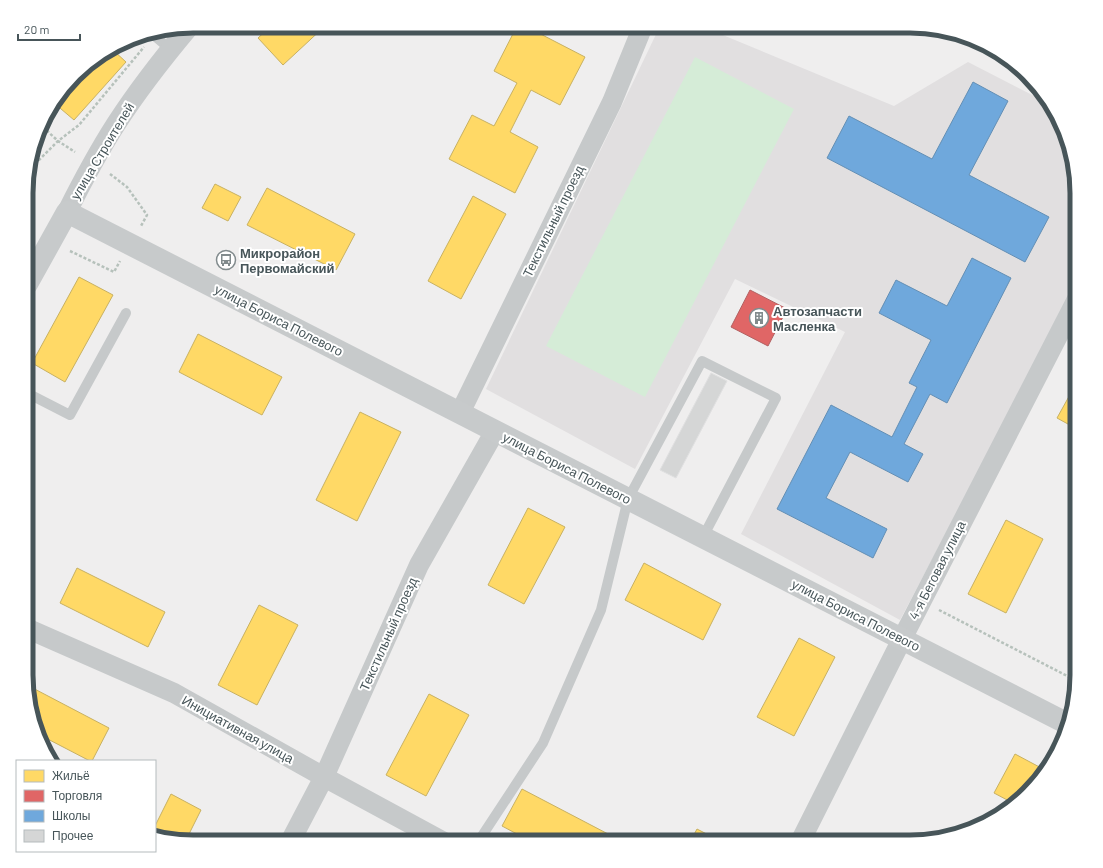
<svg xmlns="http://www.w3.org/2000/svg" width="1103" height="868" font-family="Barlow,sans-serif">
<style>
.education{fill:#e1dfe0}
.green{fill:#d5ecd7}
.homes{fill:#ffd966;stroke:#c8b162}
.shops{fill:#e06666;stroke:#b26162}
.schools{fill:#6fa8dc;stroke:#638fb5}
.building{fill:#d5d6d6;stroke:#e0e0e1}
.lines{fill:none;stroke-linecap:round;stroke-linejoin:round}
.path{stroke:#b6c1bb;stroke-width:2.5;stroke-dasharray:3 2;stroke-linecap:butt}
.service{stroke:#c6c9ca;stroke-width:10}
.minor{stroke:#c6c9ca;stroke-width:20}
.secondary{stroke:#c7cacb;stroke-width:22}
.labels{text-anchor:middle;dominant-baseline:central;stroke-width:4;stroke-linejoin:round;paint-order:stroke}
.street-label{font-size:13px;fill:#475559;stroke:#fff}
.poi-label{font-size:13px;font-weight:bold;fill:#475559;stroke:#fff;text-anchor:start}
.rim{fill:none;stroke:#475559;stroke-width:5}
</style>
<rect width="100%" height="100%" fill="#efeeee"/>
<path class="education" d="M660 26H701L894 106 968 62 1044 101 1064 129 1077 193V285L900 620 741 534 845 332 735 279 635 469 486 389Z"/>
<path class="green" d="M695 57 794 109 645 397 546 346Z"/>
<path class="homes" d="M271 26H325L283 65 258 38Z
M517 26H525L585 57 560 105 531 90 510 132 538 147 515 193 449 159 472 115 494 126 517 83 494 71Z
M113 50 126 62 74 120 54 103 83 67Z
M215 184 241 197 228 221 202 208Z
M267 188 355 234 336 270 247 225Z
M473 196 506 214 461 299 428 281Z
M79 277 113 295 65 382 32 363Z
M198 334 282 377 262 415 179 372Z
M1077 382V429L1057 418Z
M360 412 401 432 357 521 316 500Z
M528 508 565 527 524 604 488 585Z
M1006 520 1043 539 1006 613 968 594Z
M644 563 721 604 703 640 625 600Z
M77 568 165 612 148 647 60 603Z
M259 605 298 625 257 705 218 685Z
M799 638 835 657 794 736 757 717Z
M27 685 109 728 92 761H90L40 735Z
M429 694 469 715 426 796 386 775Z
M1015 754 1045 770 1035 785 1011 802 994 793Z
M522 789 610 835 607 842H532L502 826Z
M171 794 201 810 185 842 155 835V826Z
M697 829 722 842H690Z"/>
<path class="shops" d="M750 290 787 309 768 346 731 327Z"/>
<path class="schools" d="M973 82 1008 101 969 175 1049 217 1025 262 827 158 849 116 932 159Z
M972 258 1011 278 947 403 930 394 904 444 923 454 908 482 850 452 826 498 887 529 873 558 777 509 831 405 892 437 917 387 909 383 931 340 879 313 896 280 947 306Z"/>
<path class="building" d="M711 373 727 381 676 478 660 470Z"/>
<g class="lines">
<path class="path" d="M43 127 58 141 75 152
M28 171 58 141 79 125 144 47
M110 174 127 187 147 215 141 226
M70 251 114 272 120 261
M939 610 1077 681"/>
<path class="service" d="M151 33 170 49
M27 393 70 415 126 313
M478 842 543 743 601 610 628 499 702 361 776 398 703 537"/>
<path class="minor" d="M67 212C82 182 98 152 116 124 138 90 163 58 189 27
M460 413 612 102 643 26
M26 628 174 693 324 777 444 842
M290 842 324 777 419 565 495 431
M800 842 902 639 1077 299"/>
<path class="secondary" d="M27 284 67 212 1068 724"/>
</g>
<defs>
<g id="bus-ring" transform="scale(1)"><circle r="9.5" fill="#fff" stroke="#828b8d" stroke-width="1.5"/><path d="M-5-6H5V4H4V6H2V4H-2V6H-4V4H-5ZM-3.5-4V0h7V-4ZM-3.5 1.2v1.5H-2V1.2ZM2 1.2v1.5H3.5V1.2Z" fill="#828b8d"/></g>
<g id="building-ring" transform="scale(1)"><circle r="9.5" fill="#fff" stroke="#828b8d" stroke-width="1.5"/><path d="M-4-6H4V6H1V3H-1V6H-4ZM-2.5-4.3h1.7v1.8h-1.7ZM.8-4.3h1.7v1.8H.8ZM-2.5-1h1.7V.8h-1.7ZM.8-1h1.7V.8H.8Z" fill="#828b8d"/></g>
</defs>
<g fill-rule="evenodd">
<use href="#bus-ring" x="226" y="260"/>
<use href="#building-ring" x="759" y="318"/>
</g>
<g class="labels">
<g class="street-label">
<text transform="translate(102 151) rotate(-59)">улица Строителей</text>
<text transform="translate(553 221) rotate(-64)">Текстильный проезд</text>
<text transform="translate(279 320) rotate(27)">улица Бориса Полевого</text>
<text transform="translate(567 468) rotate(27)">улица Бориса Полевого</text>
<text transform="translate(937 570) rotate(-63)">4-я Беговая улица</text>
<text transform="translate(856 615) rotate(27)">улица Бориса Полевого</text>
<text transform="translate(388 634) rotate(-66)">Текстильный проезд</text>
<text transform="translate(238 729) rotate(29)">Инициативная улица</text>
</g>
<g class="poi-label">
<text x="240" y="253">Микрорайон<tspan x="240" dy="15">Первомайский</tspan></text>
<text x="773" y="311">Автозапчасти<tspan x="773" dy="15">Масленка</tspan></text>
</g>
</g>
<path d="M0 0H1103V868H0ZM193 33H910A160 160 0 0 1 1070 193V675A160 160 0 0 1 910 835H193A160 160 0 0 1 33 675V193A160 160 0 0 1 193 33Z" fill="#fff" fill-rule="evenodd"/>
<path class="rim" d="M193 33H910A160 160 0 0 1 1070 193V675A160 160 0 0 1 910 835H193A160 160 0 0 1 33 675V193A160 160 0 0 1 193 33Z"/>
<rect x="16" y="760" width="140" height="92" fill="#ffffff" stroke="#b5bbbd"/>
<rect x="24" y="770" width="20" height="12" fill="#ffd966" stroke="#b5bbbd"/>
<text x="52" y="780" font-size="12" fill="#475559">Жильё</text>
<rect x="24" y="790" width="20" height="12" fill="#e06666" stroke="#b5bbbd"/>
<text x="52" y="800" font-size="12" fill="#475559">Торговля</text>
<rect x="24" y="810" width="20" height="12" fill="#6fa8dc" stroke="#b5bbbd"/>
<text x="52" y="820" font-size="12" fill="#475559">Школы</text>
<rect x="24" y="830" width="20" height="12" fill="#d5d6d6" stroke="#b5bbbd"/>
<text x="52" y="840" font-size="12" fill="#475559">Прочее</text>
<path d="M18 34v6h62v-6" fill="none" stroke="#475559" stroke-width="2"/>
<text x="24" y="34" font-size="12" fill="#475559" stroke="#ffffff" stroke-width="3" paint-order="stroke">20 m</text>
</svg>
